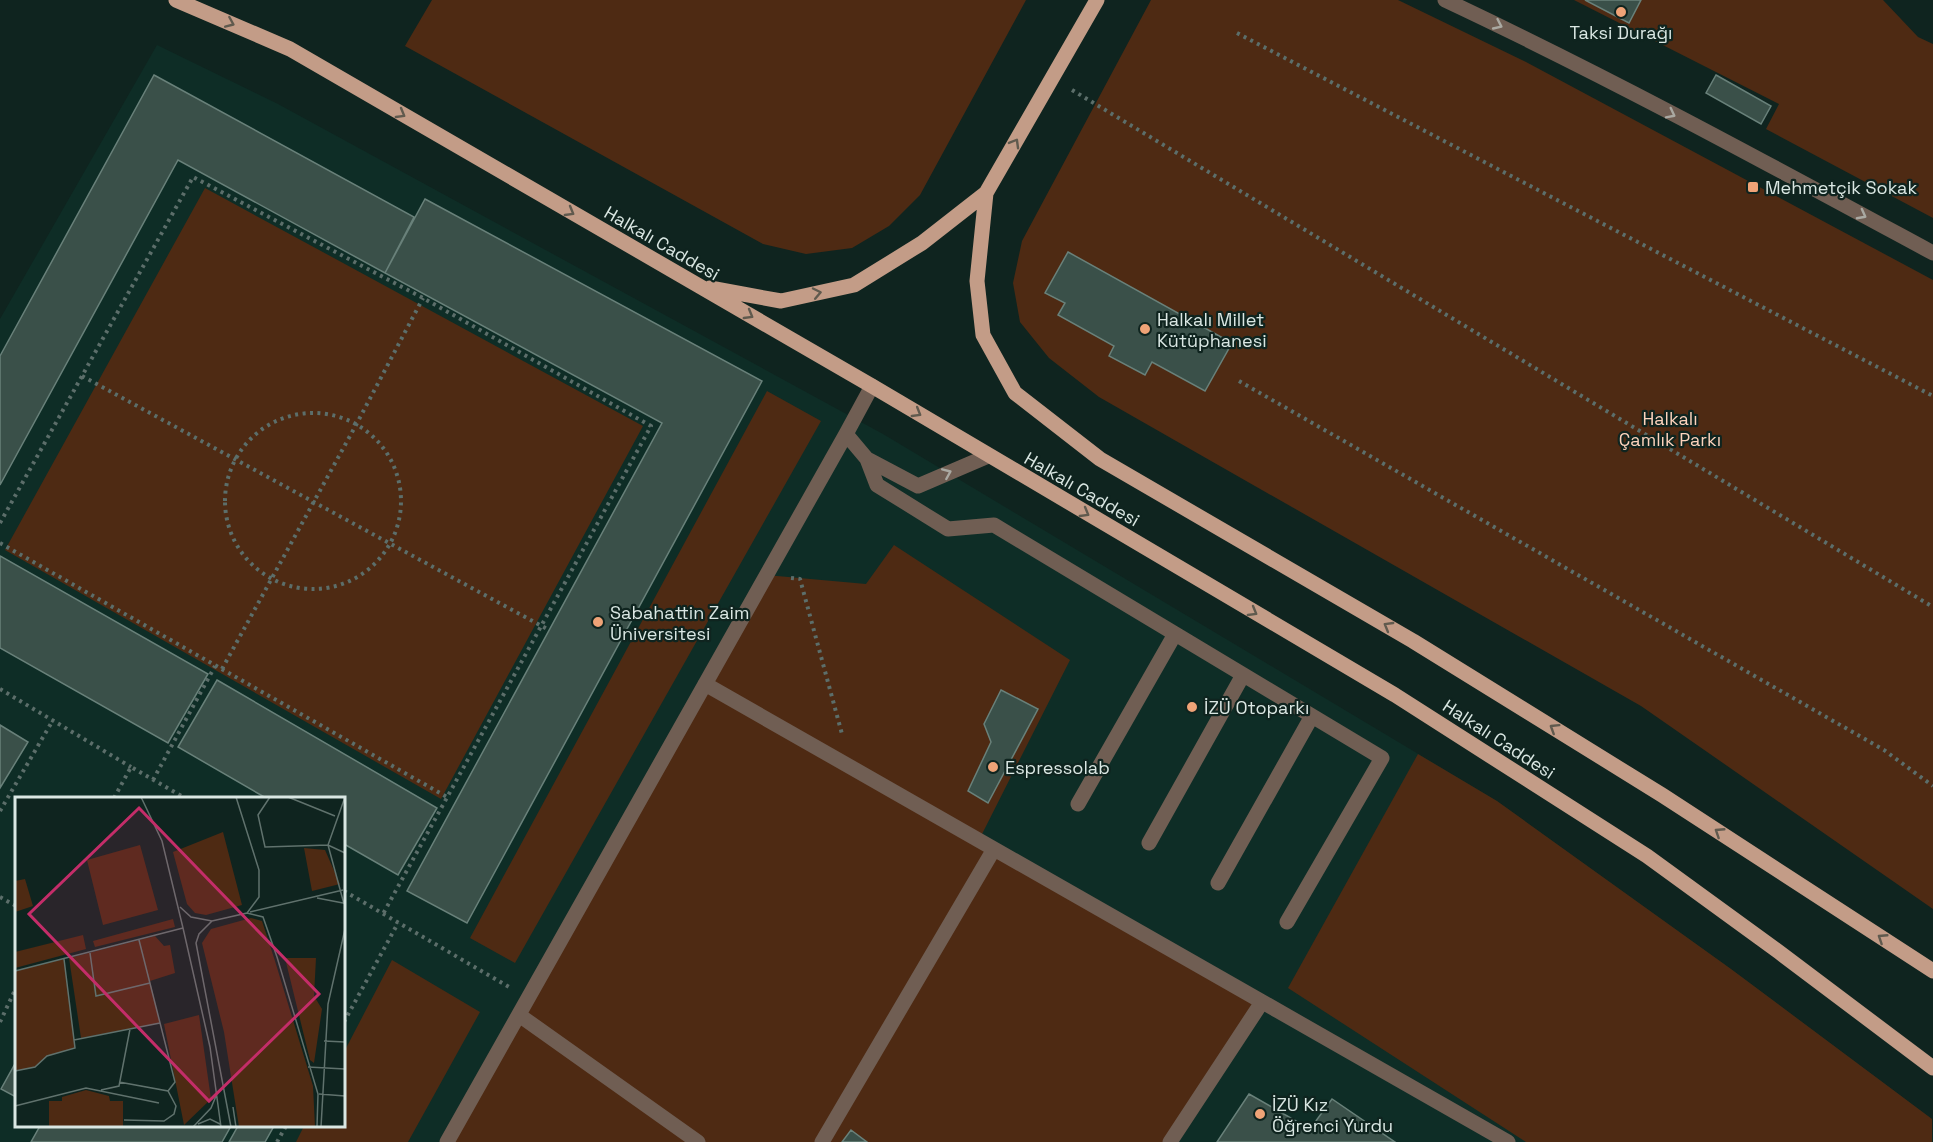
<svg xmlns="http://www.w3.org/2000/svg" width="1933" height="1142" font-family="'Space Grotesk',sans-serif">
<style>
.built{fill:#0e2d26;fill-rule:evenodd}
.green{fill:#4e2a13}
.building{fill:#3a5049;stroke:#69817a;stroke-width:1.5}
.lines{fill:none;stroke-linecap:round;stroke-linejoin:round}
.path{stroke:#5c6e6a;stroke-width:4;stroke-dasharray:3 4.5;stroke-linecap:butt}
.minor{stroke:#705e53;stroke-width:15}
.major{stroke:#c39c87;stroke-width:15}
.oneway{stroke:#605a4e}
.oneway2{stroke:#aaa9a2}
.poi-dot{fill:#efa377;stroke:#0f241f;stroke-width:2}
.labels{text-anchor:middle;dominant-baseline:central;stroke-width:4.5;stroke-linejoin:round;paint-order:stroke}
.poi-label{font-size:18px;fill:#dae7e3;stroke:#0f241f;text-anchor:start}
.street-label{font-size:18px;fill:#dae7e3;stroke:#0f241f}
.park-label{font-size:18px;fill:#fdd3bc;stroke:#0f241f}
.inset-road{fill:none;stroke:#60726d;stroke-width:1.5}
.view{fill:#c42d69;fill-opacity:0.15;stroke:#c42d69;stroke-width:3}
.inset-edge{fill:none;stroke:#dae7e3;stroke-width:3}
</style>
<rect width="100%" height="100%" fill="#0f241f"/>
<path class="built" d="M157 45 278 104 883 434 1497 801 1731 969 1932 1119 1933 1142H0V319ZM16 798H344V1126H16Z"/>
<path class="green" d="M432 0H1026L920 195 889 226 852 248 806 254 763 244 405 46Z
M1151 0H1398L1526 62 1933 280V909L1641 706 1099 397 1049 358 1020 322 1013 283 1022 241Z
M1574 0H1883L1918 37 1933 44V218L1766 129 1779 104Z
M205 188 643 426 441 799 5 550Z
M767 391 821 421 515 963 470 938Z
M894 545 1070 660 979 840 1262 1002 1171 1142H447L766 575 866 584Z
M1418 754 1497 801 1731 969 1932 1119V1142H1526L1288 988Z
M392 960 480 1012 408 1142H296L304 1126H344V1052Z"/>
<path class="building" d="M1585 0H1641L1629 23Z
M154 75 414 217 385 273 178 160 0 485V356Z
M1716 75 1771 106 1761 124 1706 93Z
M425 199 762 381 467 923 407 891 662 423 385 273Z
M1068 252 1232 343 1205 391 1152 362 1145 375 1109 356 1114 346 1058 315 1065 303 1045 293Z
M0 556 208 674 168 743 0 648Z
M217 680 437 808 398 875 344 844V798H266L178 747Z
M1001 690 1038 709 988 803 968 791 991 742 984 724Z
M0 725 28 742 0 788Z
M16 1062V1097L1 1089Z
M1249 1094 1310 1129 1332 1099 1395 1142H1217Z
M40 1126H231L222 1142H31Z
M238 1126H274L265 1142H229Z
M851 1130 867 1142H842Z"/>
<g class="lines">
<path class="path" d="M1237 33 1933 396
M1072 90 1933 607
M82 376 549 630
M1239 381 1884 750 1933 786
M225 501a88 88 0 1 1 176 0a88 88 0 1 1-176 0Z
M0 523 193 177 423 298 651 426 383 914
M0 543 447 797
M791 578 800 579 842 734
M222 669 356 425 423 298
M0 689 131 767
M153 780 215 666
M114 798 131 767 185 798
M0 811 53 720
M344 891 509 987
M0 897 16 906
M0 1022 16 988
M344 1022 398 923
M277 1142 286 1126"/>
<path class="minor" d="M1445 0C1611 78 1772 166 1933 253
M846 434 867 459 918 486 988 456
M867 459 877 485 948 529 994 525 1382 758 1287 922
M705 684 1508 1142
M1078 804 1175 634
M1149 843 1243 675
M1218 883 1312 716
M519 1015 698 1142
M447 1142 846 434 872 386
M822 1142 994 849
M1170 1142 1262 1002"/>
<path class="major" d="M176 0 290 49 872 386 1395 695 1647 856 1779 952 1933 1068
M986 193 977 281 983 335 1015 393 1100 459 1413 641 1662 795 1933 971
M710 288 781 301 854 285 922 243 986 193 1097 0"/>
</g>
<defs><path id="oneway-chevron" d="M-2-3.5L2.5 0L-2 3.5" fill="none" stroke-width="1.6" stroke-linecap="round" stroke-linejoin="round" transform="scale(1.5)"/></defs>
<g class="oneway">
<use href="#oneway-chevron" transform="translate(230 23) rotate(23)"/>
<use href="#oneway-chevron" transform="translate(401 114) rotate(30)"/>
<use href="#oneway-chevron" transform="translate(1015 143) rotate(-60)"/>
<use href="#oneway-chevron" transform="translate(570 212) rotate(30)"/>
<use href="#oneway-chevron" transform="translate(817 293) rotate(-12)"/>
<use href="#oneway-chevron" transform="translate(749 315) rotate(30)"/>
<use href="#oneway-chevron" transform="translate(917 413) rotate(31)"/>
<use href="#oneway-chevron" transform="translate(1085 513) rotate(30)"/>
<use href="#oneway-chevron" transform="translate(1253 612) rotate(30)"/>
<use href="#oneway-chevron" transform="translate(1388 626) rotate(-150)"/>
<use href="#oneway-chevron" transform="translate(1554 728) rotate(-148)"/>
<use href="#oneway-chevron" transform="translate(1719 832) rotate(-147)"/>
<use href="#oneway-chevron" transform="translate(1882 938) rotate(-147)"/>
</g>
<g class="oneway2">
<use href="#oneway-chevron" transform="translate(1498 25) rotate(25)"/>
<use href="#oneway-chevron" transform="translate(1671 114) rotate(27)"/>
<use href="#oneway-chevron" transform="translate(1862 215) rotate(28)"/>
<use href="#oneway-chevron" transform="translate(947 473) rotate(-23)"/>
</g>
<g class="poi-dot">
<circle cx="1621" cy="12" r="6"/>
<rect x="1747" y="181" width="12" height="12" rx="3"/>
<circle cx="1145" cy="329" r="6"/>
<circle cx="598" cy="622" r="6"/>
<circle cx="1192" cy="707" r="6"/>
<circle cx="993" cy="767" r="6"/>
<circle cx="1260" cy="1114" r="6"/>
</g>
<g class="labels">
<g class="poi-label">
<text x="1621" y="32" text-anchor="middle">Taksi Durağı</text>
<text x="1765" y="187">Mehmetçik Sokak</text>
<text x="1157" y="319">Halkalı Millet<tspan x="1157" dy="21">Kütüphanesi</tspan></text>
<text x="610" y="612">Sabahattin Zaim<tspan x="610" dy="21">Üniversitesi</tspan></text>
<text x="1204" y="707">İZÜ Otoparkı</text>
<text x="1005" y="767">Espressolab</text>
<text x="1272" y="1104">İZÜ Kız<tspan x="1272" dy="21">Öğrenci Yurdu</tspan></text>
</g>
<g class="street-label">
<text transform="translate(662 243) rotate(30)">Halkalı Caddesi</text>
<text transform="translate(1082 489) rotate(30)">Halkalı Caddesi</text>
<text transform="translate(1499 739) rotate(33)">Halkalı Caddesi</text>
</g>
<g class="park-label">
<text x="1670" y="418">Halkalı<tspan x="1670" dy="21">Çamlık Parkı</tspan></text>
</g>
</g>
<g transform="translate(15 797)">
<rect width="330" height="330" fill="#0f241f"/>
<path d="M208 35 227 108 191 118 180 116 172 107 158 55ZM125 48 143 113 88 128 72 63ZM289 51 310 53 325 87 297 94ZM10 82 18 109 0 115V84ZM236 121 247 124 260 164 298 289 300 330H224L209 235 187 146 196 132ZM158 122 160 130 80 150 78 144ZM68 138 71 152 0 171V155ZM140 139 149 149 155 148 160 176 135 184 145 226 66 241 54 161ZM270 161H301L299 199 307 212 299 266 295 263ZM49 162 60 251 32 259 20 270 0 274V174ZM184 218 196 302 169 328 149 227ZM71 293 94 299 95 304H108V330H34V304H47V300Z" fill="#4e2a13"/>
<path class="inset-road" d="M126 0 147 44 168 131 195 250 206 330M255 0 243 18 250 50 313 48 330 56M273 0 320 19M302 101 328 106M329 107 313 48 330 0M165 110 176 120 197 124 232 116 244 100V73L221 0M235 115 328 93M232 116 248 120 262 160 303 297 302 330M197 124 184 137 181 146 216 330M124 143 160 285 153 294M75 156 81 199 135 186M0 174 168 131M59 243 145 226M309 244 330 245M293 270 330 272M0 274 20 270 32 259 60 251 49 162M104 285 153 294 161 309 159 317 149 324 109 323M86 293 104 289 115 232M304 297 330 299M0 309 71 291 144 306M218 310 221 330M183 327 195 322 205 327M178 330 196 311 201 299M306 330 313 207 330 132"/>
<path class="view" d="M124 11 304 197 194 304 14 117Z"/>
<rect width="330" height="330" class="inset-edge"/>
</g>
</svg>
